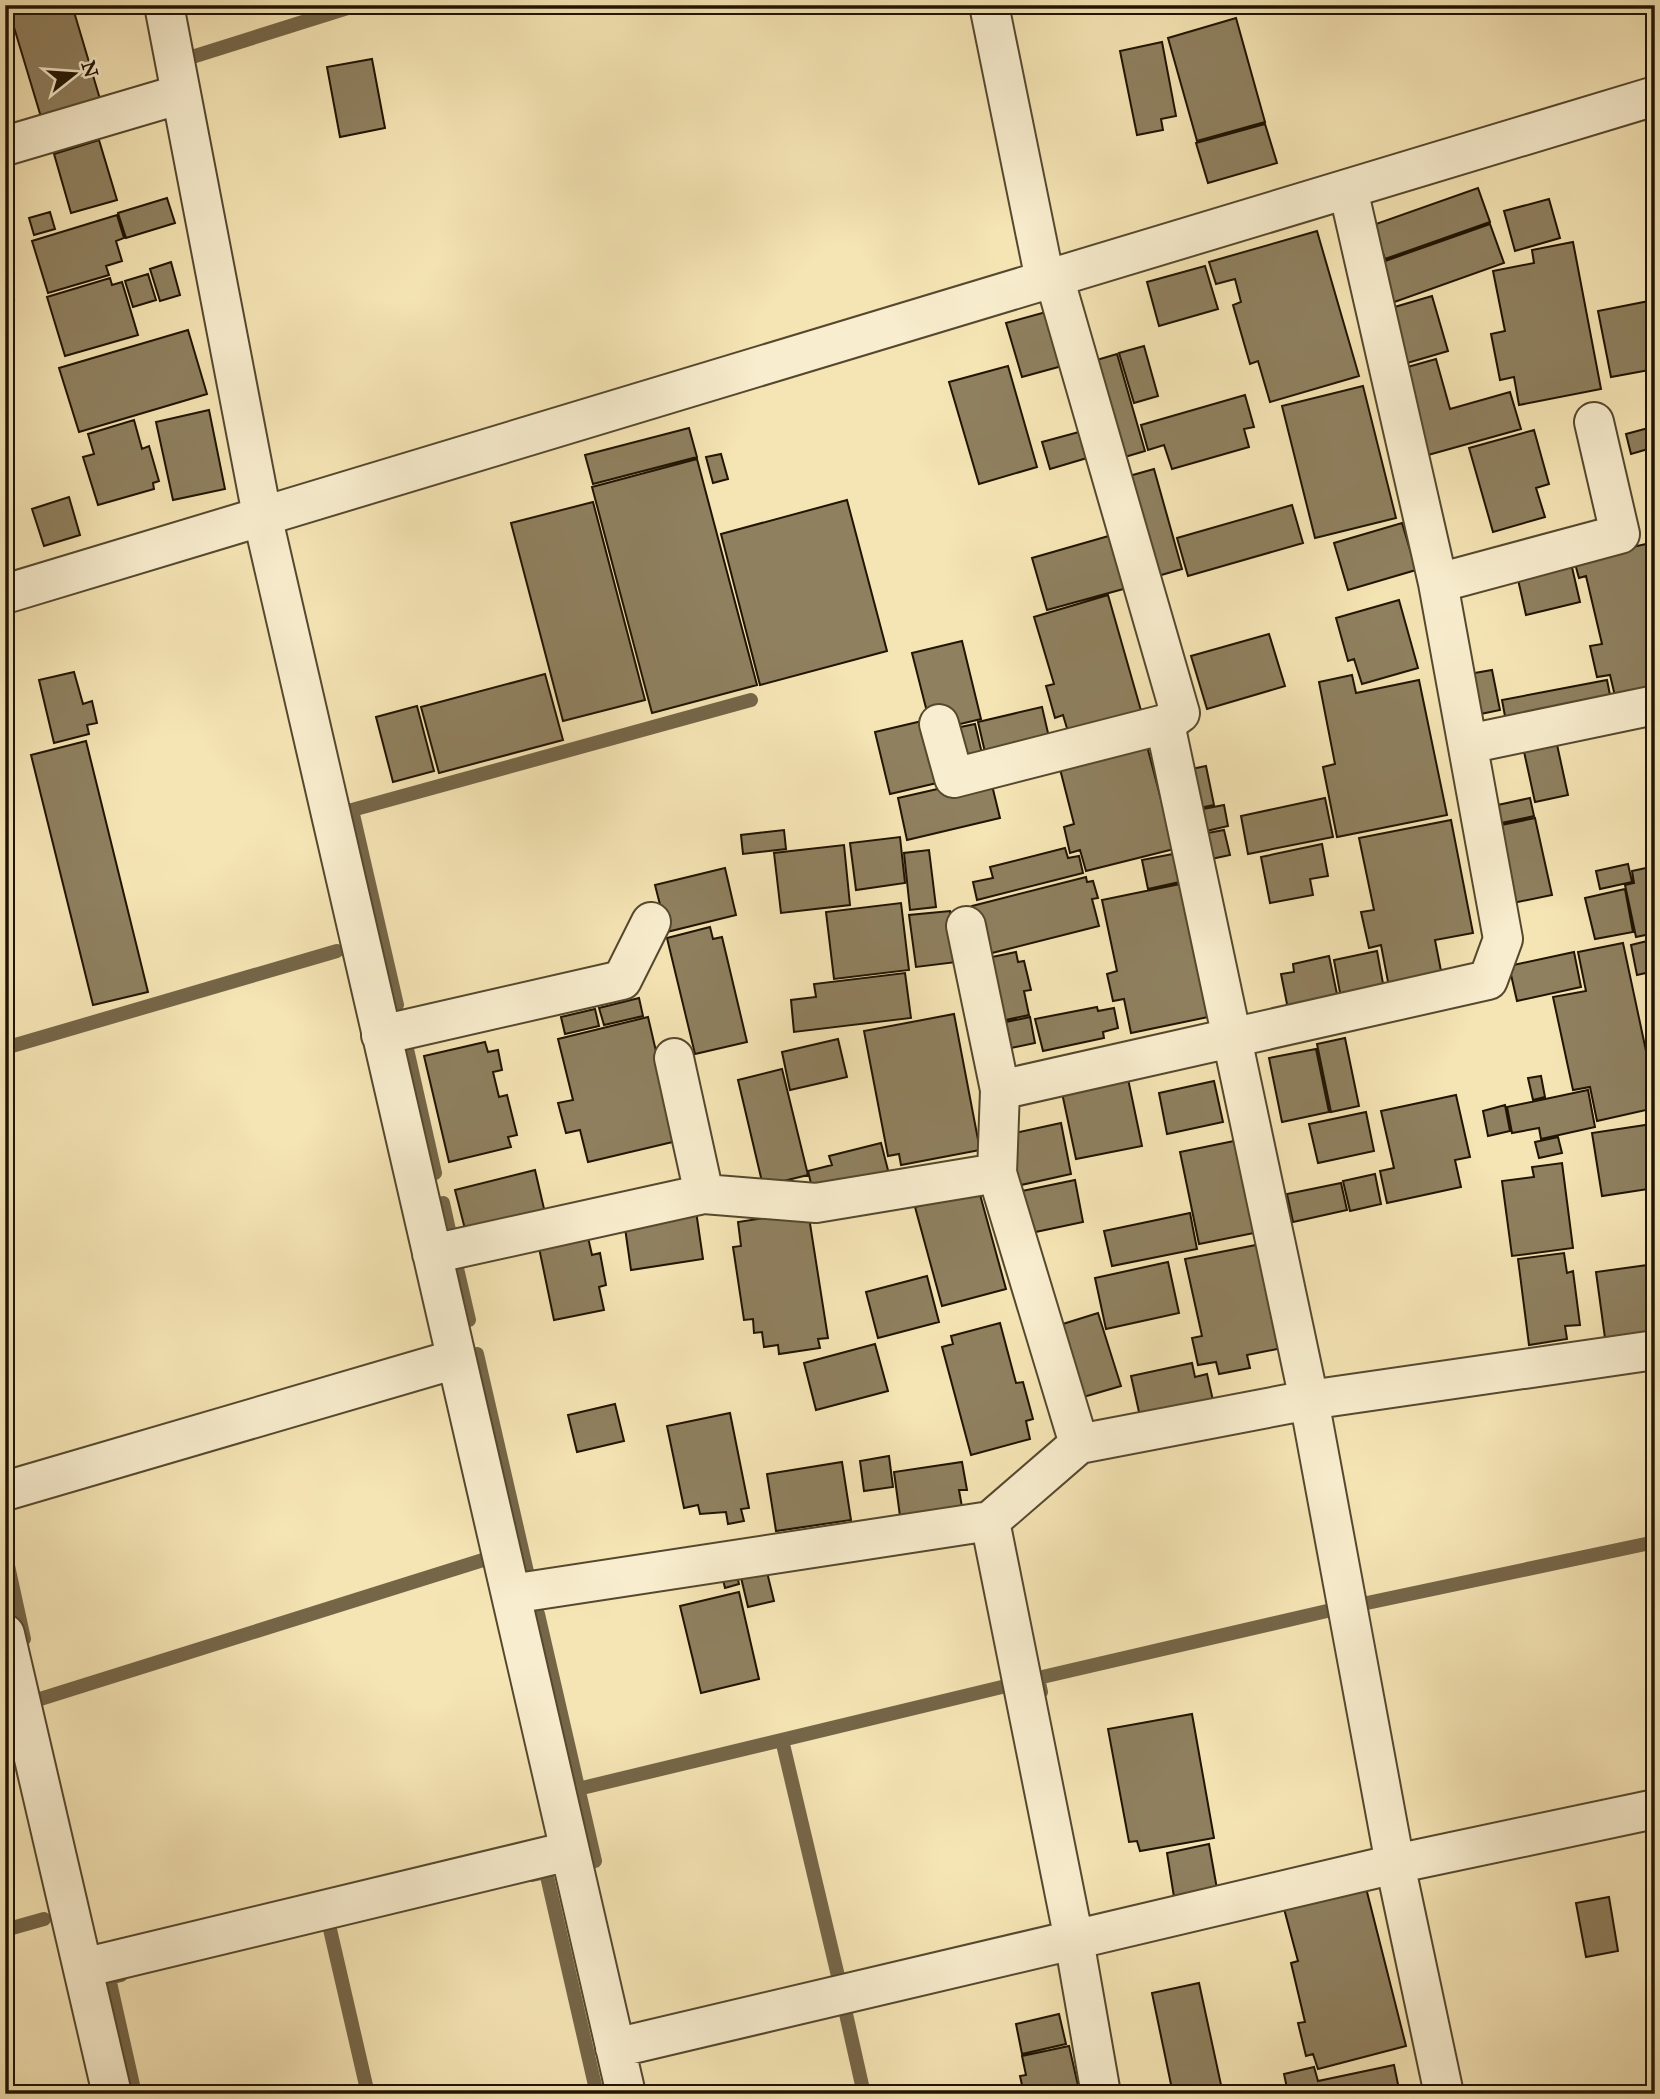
<svg xmlns="http://www.w3.org/2000/svg" width="1660" height="2099" font-family="'IM FELL Great Primer',serif">
<style>
.lines{fill:none;stroke-linecap:round;stroke-linejoin:round}
.stream{stroke:#756648;stroke-width:14}
.building{fill:#8f805f;stroke:#201402;stroke-width:2}
.minor-casing{stroke:#55482e;stroke-width:42}
.minor{stroke:#f8edce;stroke-width:38}
</style>
<rect width="100%" height="100%" fill="#f5e4b4"/>
<filter id="stains"><feTurbulence type="fractalNoise" baseFrequency=".00286" numOctaves="4"/><feColorMatrix values="0 0 0 0 .2 0 0 0 0 .09 0 0 0 0 .02 0 0 0 .5 -.17"/></filter>
<radialGradient id="worn" r=".72"><stop offset=".6" stop-color="#630" stop-opacity="0"/><stop offset="1" stop-color="#630" stop-opacity=".3"/></radialGradient>
<g class="lines">
<path class="stream" d="M192 57 357 5
M397 1005 352 810 751 700
M5 1048 337 951
M407 1049 435 1173
M443 1203 449 1230
M456 1264 469 1320
M477 1354 528 1576
M5 1552 24 1639
M1367 1603 1655 1542
M538 1614 595 1861
M1041 1692 1038 1678 1327 1611
M37 1700 483 1560
M782 1740 838 1976
M578 1789 1006 1686
M532 1875 546 1872 597 2094
M329 1925 368 2094
M5 1930 44 1919
M121 1975 109 1978 135 2094
M846 2014 864 2094"/>
</g>
<path class="building" d="M41 5H72L100 99 41 117 10 14Z
M1236 18 1265 122 1197 141 1168 38Z
M1162 42 1176 116 1161 119 1163 130 1137 135 1120 51Z
M372 59 385 128 340 137 327 67Z
M1265 124 1277 163 1208 183 1196 143Z
M99 140 117 200 71 213 54 154Z
M1478 188 1490 222 1385 259 1373 225Z
M167 198 175 223 126 238 118 213Z
M1549 199 1560 238 1515 251 1504 211Z
M50 212 55 229 34 235 29 218Z
M117 215 124 238 116 241 122 261 106 266 109 275 48 293 32 241Z
M1490 224 1504 263 1386 305 1371 266Z
M1317 231 1359 376 1270 402 1258 361 1250 364 1233 305 1241 302 1235 279 1216 284 1209 262Z
M1573 242 1601 389 1519 405 1514 377 1500 380 1491 334 1505 331 1493 271 1534 263 1532 250Z
M171 262 180 295 160 301 150 269Z
M1205 266 1218 309 1159 326 1147 282Z
M148 274 156 300 133 307 125 281Z
M110 278 112 285 122 282 138 335 65 356 47 297Z
M9 280 14 299 5 301V281Z
M1432 296 1448 351 1397 366 1381 311Z
M1649 301 1655 331V369L1611 377 1598 311Z
M1046 312 1062 366 1022 377 1006 323Z
M188 330 207 394 79 432 59 368Z
M1144 346 1158 396 1134 403 1119 353Z
M1117 354 1145 451 1118 459 1090 362Z
M1436 359 1450 409 1510 392 1521 429 1421 457 1397 370Z
M1008 366 1037 467 979 484 949 382Z
M1363 386 1396 518 1315 538 1282 406Z
M1245 395 1254 427 1244 429 1249 447 1172 469 1164 445 1148 450 1141 425Z
M209 410 225 489 173 500 156 422Z
M134 420 142 449 149 446 159 481 153 483 154 489 98 505 83 457 94 454 88 434Z
M1652 427 1655 447 1631 454 1626 434Z
M689 428 697 457 593 484 585 455Z
M1534 430 1549 484 1536 488 1545 517 1493 532 1469 448Z
M1079 432 1087 458 1050 469 1042 442Z
M721 454 728 479 713 483 706 457Z
M697 459 757 685 652 713 592 487Z
M1154 469 1182 569 1151 578 1122 478Z
M69 497 80 535 44 546 32 509Z
M847 500 887 651 760 685 721 534Z
M593 502 645 700 563 721 511 523Z
M1292 505 1303 543 1188 576 1177 538Z
M1402 523 1416 570 1348 590 1334 543Z
M1112 535 1127 588 1047 610 1032 558Z
M1655 542V686L1615 696 1610 675 1597 677 1590 646 1602 644 1586 576 1579 578 1574 560Z
M1571 563 1580 602 1526 615 1517 575Z
M1108 595 1142 714 1069 735 1063 715 1055 718 1046 686 1054 684 1034 617Z
M1399 600 1418 668 1362 684 1354 659 1348 661 1336 618Z
M1269 634 1285 686 1207 709 1191 656Z
M962 641 981 719 948 727 927 712 912 653Z
M1492 670 1500 710 1471 716 1463 675Z
M74 672 83 704 92 701 97 723 87 725 89 734 54 743 39 680Z
M545 674 563 740 439 773 421 707Z
M1352 675 1356 693 1419 680 1447 815 1337 837 1323 767 1335 764 1319 682Z
M1607 680 1612 705 1507 727 1502 700Z
M417 706 434 771 393 782 376 717Z
M1042 707 1051 746 987 761 978 722Z
M922 721 937 783 890 794 875 732Z
M975 724 984 762 955 769 946 730Z
M1655 729V762L1648 730Z
M1556 740 1568 795 1535 802 1523 747Z
M86 741 148 992 93 1005 31 755Z
M1147 746 1174 849 1086 871 1080 850 1070 853 1064 827 1074 824 1060 769Z
M1206 766 1214 805 1189 810 1182 771Z
M990 777 1000 818 907 840 898 798Z
M1325 798 1333 837 1248 854 1241 816Z
M1530 798 1534 816 1497 824 1493 806Z
M1224 805 1228 826 1202 832 1198 810Z
M1535 818 1552 895 1508 904 1492 827Z
M1451 820 1473 933 1435 940 1442 976 1389 987 1381 945 1369 948 1361 912 1374 910 1359 838Z
M784 830 786 849 743 854 741 835Z
M1224 830 1230 855 1202 861 1197 835Z
M900 837 905 883 856 890 850 843Z
M1322 844 1328 876 1310 879 1313 895 1270 903 1261 857Z
M844 845 850 905 781 913 774 853Z
M1065 848 1068 858 1079 856 1083 873 977 900 973 882 993 878 990 867Z
M929 850 936 907 910 910 904 853Z
M1178 853 1184 881 1148 889 1142 860Z
M1628 864 1632 882 1600 889 1596 871Z
M1655 866V933L1636 937 1625 885 1634 883 1632 871Z
M725 868 736 915 667 932 655 885Z
M1086 877 1087 882 1093 881 1098 898 1092 899 1099 926 984 955 972 906Z
M1185 883 1213 1016 1131 1033 1124 999 1113 1001 1107 974 1117 971 1102 900Z
M1625 889 1633 932 1595 939 1585 898Z
M901 903 909 970 834 979 826 912Z
M950 911 957 962 916 967 909 915Z
M710 927 713 939 722 937 747 1042 695 1054 667 938Z
M1655 939V971L1637 975 1631 945Z
M1623 943 1655 1093V1108L1597 1121 1590 1087 1573 1090 1553 997 1586 991 1578 952Z
M1377 951 1384 989 1341 998 1334 960Z
M1016 952 1018 962 1024 961 1031 990 1024 991 1029 1015 992 1023 978 960Z
M1574 952 1581 987 1517 1001 1509 966Z
M1329 956 1338 999 1288 1009 1281 974 1294 972 1293 964Z
M905 973 911 1018 794 1032 791 1000 816 997 814 984Z
M639 998 643 1016 604 1025 599 1008Z
M1097 1007 1098 1011 1114 1008 1118 1028 1103 1032 1104 1038 1043 1051 1035 1019Z
M595 1009 599 1026 565 1034 561 1017Z
M954 1014 980 1150 901 1165 899 1154 888 1156 864 1031Z
M648 1017 677 1141 588 1162 580 1130 566 1133 558 1103 573 1100 558 1039Z
M1030 1017 1035 1043 1011 1048 1006 1022Z
M1345 1038 1359 1106 1331 1112 1317 1044Z
M838 1039 847 1077 790 1090 782 1052Z
M485 1042 488 1052 498 1050 502 1070 493 1072 499 1097 507 1095 517 1135 508 1137 511 1147 449 1162 424 1056Z
M1316 1049 1329 1112 1282 1122 1269 1058Z
M782 1069 808 1175 763 1186 738 1080Z
M1127 1074 1142 1146 1076 1159 1061 1088Z
M1541 1076 1545 1097 1533 1100 1528 1078Z
M1214 1081 1223 1122 1167 1134 1159 1093Z
M1588 1090 1595 1127 1541 1139 1539 1128 1512 1133 1507 1107Z
M1456 1095 1470 1157 1455 1160 1461 1187 1387 1203 1380 1171 1394 1168 1381 1111Z
M1505 1105 1510 1131 1488 1136 1483 1111Z
M1366 1112 1374 1151 1318 1163 1309 1124Z
M1061 1123 1071 1174 1012 1187 1010 1134Z
M1652 1124 1655 1188 1602 1196 1592 1133Z
M1558 1137 1562 1153 1539 1158 1535 1142Z
M1244 1139 1264 1231 1199 1244 1180 1152Z
M881 1143 890 1178 814 1196 808 1171 832 1165 829 1156Z
M1562 1163 1573 1248 1512 1256 1502 1181 1534 1177 1532 1167Z
M535 1170 545 1213 466 1233 455 1190Z
M1375 1174 1381 1204 1350 1211 1343 1181Z
M1075 1180 1083 1222 1026 1234 1017 1192Z
M1341 1183 1347 1210 1293 1222 1287 1194Z
M979 1191 1006 1289 942 1306 915 1207Z
M696 1211 703 1259 631 1270 624 1221Z
M808 1211 828 1338 818 1339 820 1348 779 1354 778 1345 764 1347 762 1332 754 1333 753 1319 744 1320 733 1247 741 1246 738 1222Z
M1190 1213 1197 1249 1112 1266 1104 1231Z
M587 1233 592 1255 600 1253 606 1285 599 1287 604 1310 554 1320 538 1243Z
M1266 1243 1287 1347 1247 1355 1250 1368 1219 1374 1216 1362 1198 1365 1192 1338 1202 1336 1185 1259Z
M1564 1253 1567 1273 1573 1271 1580 1325 1565 1326 1567 1339 1529 1345 1518 1259Z
M1168 1262 1179 1313 1106 1329 1095 1278Z
M1655 1264V1331L1605 1338 1596 1272Z
M927 1276 939 1322 878 1338 866 1292Z
M1098 1313 1121 1386 1073 1400 1050 1328Z
M1000 1323 1016 1383 1023 1382 1033 1419 1026 1421 1030 1439 971 1455 942 1347 953 1344 951 1336Z
M875 1344 888 1391 816 1410 804 1363Z
M1192 1363 1195 1377 1207 1374 1214 1405 1141 1421 1131 1376Z
M615 1404 624 1441 577 1452 568 1415Z
M730 1413 749 1508 741 1509 744 1521 728 1524 726 1512 700 1514 698 1505 684 1508 667 1426Z
M889 1456 893 1487 864 1491 860 1461Z
M842 1462 851 1520 776 1531 767 1474Z
M962 1462 967 1490H959L962 1507 900 1516 894 1472Z
M765 1564 774 1601 748 1607 739 1569Z
M735 1568 739 1584 725 1588 721 1572Z
M739 1592 759 1679 701 1693 680 1606Z
M1192 1714 1214 1838 1140 1851 1137 1841 1129 1842 1108 1729Z
M1209 1844 1217 1889 1174 1897 1167 1853Z
M1365 1884 1406 2046 1318 2069 1313 2054 1306 2056 1298 2023 1305 2022 1291 1963 1298 1961 1283 1905Z
M1609 1897 1618 1951 1586 1957 1576 1903Z
M1199 1983 1223 2094H1173L1152 1993Z
M1059 2014 1066 2044 1022 2054 1016 2024Z
M1069 2046 1080 2094H1024L1020 2076 1026 2075 1022 2056Z
M1394 2065 1400 2094H1259L1287 2088 1284 2074 1314 2067 1318 2081Z"/>
<g class="lines">
<g class="minor-casing">
<path id="minor" d="M164 5 262 515 626 2094
M989 5 1045 280
M5 146 181 94
M1054 277 1180 713 1165 724 1309 1400 1395 1864 1444 2094
M1438 583 1620 534 1594 422
M5 594 1655 96
M939 724 954 778 1165 724
M1468 744 1655 705
M966 926 1000 1090
M381 1035 622 980 651 922
M674 1058 704 1194
M432 1254 704 1194 816 1203 997 1173
M1079 1444 997 1173 1000 1090 1488 980 1503 939 1438 583 1348 189
M5 1491 456 1359
M990 1521 1074 1940 1101 2094
M511 1594 990 1521 1079 1444 1309 1400 1655 1350
M5 1634 112 2094
M83 1968 569 1851
M615 2048 1395 1864 1655 1809"/>
</g>
<use href="#minor" class="minor"/>
</g>
<rect width="1660" height="2099" fill="none" stroke="#f5e4b4" stroke-width="28"/>
<rect x="7" y="7" width="1646" height="2085" fill="none" stroke="#201402" stroke-width="3.5"/>
<rect x="14" y="14" width="1632" height="2071" fill="none" stroke="#201402" stroke-width="2"/>
<g transform="translate(74 74) rotate(73)" stroke="#f8edce" stroke-width="5" paint-order="stroke">
<path d="M0-5L12 26L0 18L-12 26Z" fill="#201402"/>
<text y="-10" font-size="19" font-weight="bold" text-anchor="middle" fill="#201402">N</text>
</g>
<rect width="100%" height="100%" filter="url(#stains)"/>
<rect width="100%" height="100%" fill="url(#worn)"/>
</svg>
